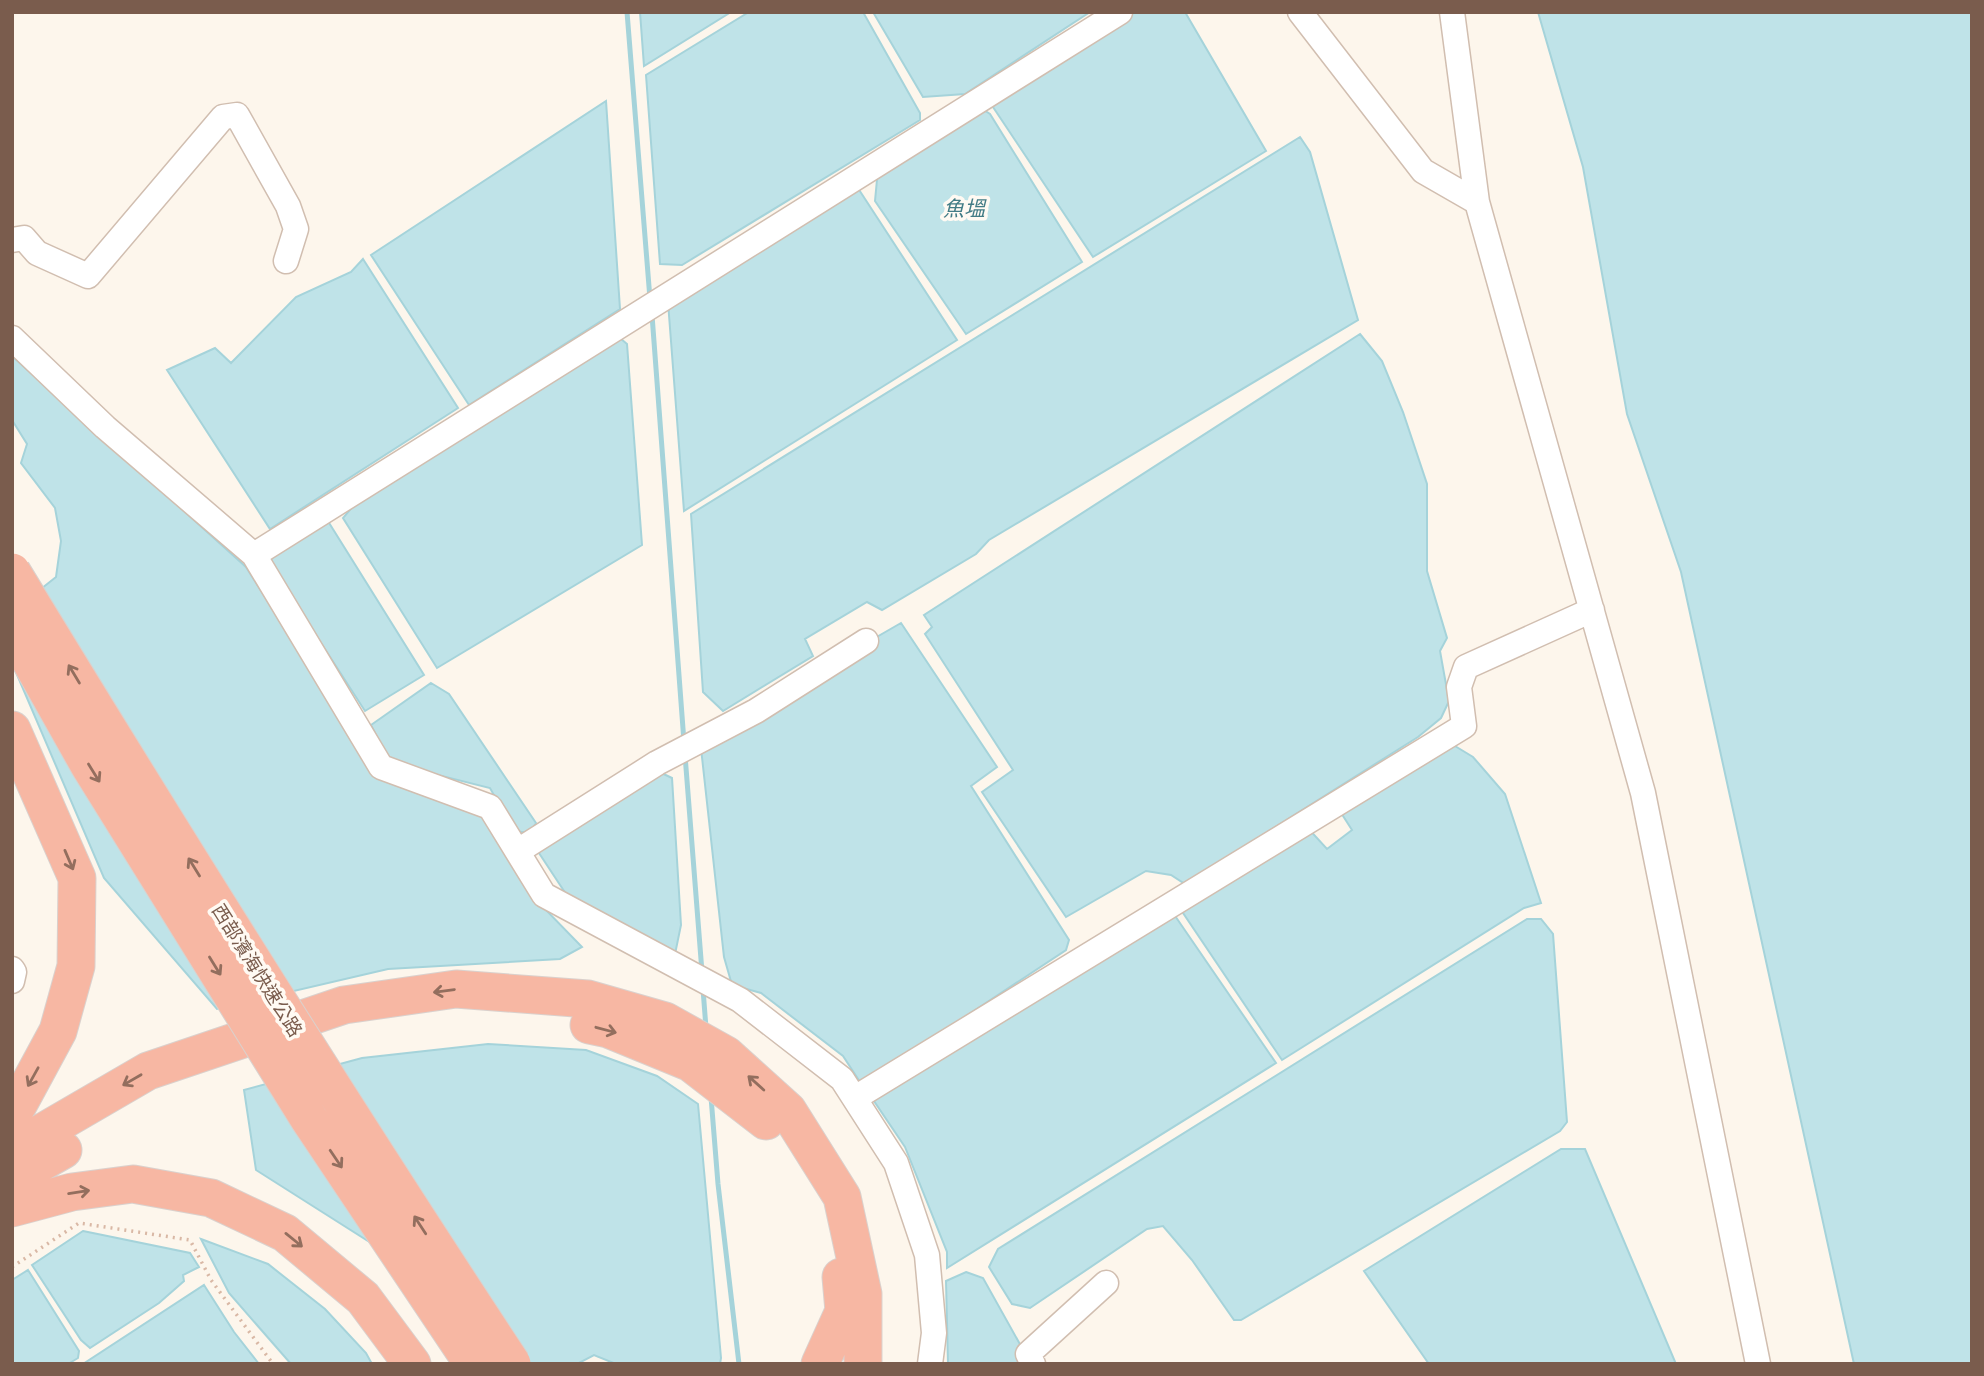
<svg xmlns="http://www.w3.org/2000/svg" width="1984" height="1376" font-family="Commissioner,'Noto Sans TC',sans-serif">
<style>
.water{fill:#bfe3e8;stroke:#a5d3da;stroke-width:2}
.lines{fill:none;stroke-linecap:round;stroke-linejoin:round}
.stream{stroke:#a5d3da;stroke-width:5}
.minor-casing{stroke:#d1beb0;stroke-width:27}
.highway-casing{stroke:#dad1cd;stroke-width:39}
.path{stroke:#d9b8a5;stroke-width:3.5;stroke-dasharray:2 5;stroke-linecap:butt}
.minor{stroke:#fff;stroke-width:24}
.highway{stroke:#f7b7a3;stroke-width:37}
.highway-bridge-casing{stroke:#dad1cd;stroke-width:39;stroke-linecap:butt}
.highway-bridge{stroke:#f7b7a3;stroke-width:37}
.oneway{stroke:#936e5e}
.labels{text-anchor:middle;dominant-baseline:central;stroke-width:7;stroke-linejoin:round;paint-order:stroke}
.street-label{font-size:19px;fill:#7a5c4d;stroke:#fffaf3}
.water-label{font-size:21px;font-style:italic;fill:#437c86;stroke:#fffaf3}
</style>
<rect width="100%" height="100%" fill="#fdf6ec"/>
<path class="water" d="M640 12H731L644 66Z
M749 12H863L920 113V120L682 265 660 264 646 75Z
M873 12H1090L965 94 923 97Z
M1123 12H1185L1266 151 1093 257 991 104Z
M1538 12H1972V1364H1854L1681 572 1627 414 1583 167Z
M606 101 620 309 469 405 371 255Z
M979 107 990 114 1082 262 966 334 875 201 878 169Z
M1300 137 1310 152 1358 320 989 540 976 554 882 610 867 602 805 639 813 656 723 711 703 692 691 514Z
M852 179 957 340 684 511 668 302Z
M363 259 458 408 270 529 167 370 215 348 231 363 296 297 351 272Z
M614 333 627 344 642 545 437 668 343 518 354 505Z
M1360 334 1382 361 1403 412 1427 484V571L1447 638 1440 651 1449 701 1441 718 1418 737 1185 884 1171 875 1146 871 1066 917 982 792 1013 770 925 634 932 627 924 615Z
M12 356 246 567 379 777 485 812 540 904 582 947 560 959 388 969 217 1009 104 878 12 663V612L56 577 61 541 55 508 21 463 27 444 12 420Z
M326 518 424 675 365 711 266 558Z
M901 623 997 767 971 786 1069 940 1066 950 862 1085 843 1056 761 993 732 985 724 957 700 739Z
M431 683 449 694 536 823 530 833 514 831 490 788 390 763 371 725Z
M1450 743 1473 757 1505 794 1541 903 1524 908 1282 1060 1177 904 1306 826 1327 849 1352 830 1338 808Z
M653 769 672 778 681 925 674 959 568 897 537 850Z
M1171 910 1276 1063 947 1268V1252L905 1147 874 1101 889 1086Z
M1527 919H1541L1553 934 1567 1122 1560 1131 1241 1320H1234L1192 1260 1163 1226 1147 1229 1030 1308 1012 1304 989 1267 998 1249Z
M488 1044 586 1050 657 1076 698 1104 721 1358 720 1364H616L594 1355 577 1364H488L371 1243 256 1170 244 1090 362 1058Z
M1561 1149H1585L1676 1364H1429L1364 1271Z
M83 1231 190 1253 199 1267 183 1275 184 1281 159 1303 90 1348 81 1340 32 1265Z
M201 1239 268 1264 325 1309 366 1353 372 1364H291L229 1293Z
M28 1270 79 1351 78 1358 68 1364H12V1280Z
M966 1272 983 1278 1031 1364H948L946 1281Z
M204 1285 234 1332 259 1364H83Z"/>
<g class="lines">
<path class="stream" d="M627 12 650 299
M652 315 684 742
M685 755 702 972
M703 989 706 1028
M711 1097 718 1184 739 1364"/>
<g class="minor-casing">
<path id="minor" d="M1300 12 1423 171 1477 202
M1452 12 1477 202 1643 793 1758 1364
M12 240 24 238 37 253 88 276 223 117 237 115 288 206 296 229 286 261
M12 338 105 427 254 555 381 767 490 807 544 895 740 1000 842 1079 896 1163 927 1255 934 1333 930 1364
M254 555 1120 12
M518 851 657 763 756 711 866 641
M12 969 14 972 12 981
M855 1098 1464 726 1459 687 1466 667 1592 610
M1033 1364 1028 1354 1106 1283"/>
</g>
<g class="highway-casing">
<path id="highway" d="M12 730 77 878 76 966 58 1031 18 1105 12 1110
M589 1025 608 1029 691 1063 766 1121
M12 1150 148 1071 344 1005 456 989 588 999 665 1021 726 1055 788 1111 842 1197 863 1294V1364
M12 1179 63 1150
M12 1208 72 1192 133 1184 211 1198 285 1233 363 1298 412 1364
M820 1364 844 1311 841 1277"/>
</g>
<path class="path" d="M12 1267 79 1223 190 1240 211 1280 273 1364"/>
<use href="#minor" class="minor"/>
<use href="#highway" class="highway"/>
<g class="highway-bridge-casing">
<path id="highway-bridge" d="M12 572C174 838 340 1103 512 1364
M12 628 89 765 309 1119 473 1364"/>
</g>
<use href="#highway-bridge" class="highway-bridge"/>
</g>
<defs><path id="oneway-shaft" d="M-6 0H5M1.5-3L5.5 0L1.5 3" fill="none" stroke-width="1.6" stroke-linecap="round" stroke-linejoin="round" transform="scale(1.75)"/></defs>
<g class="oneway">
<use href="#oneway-shaft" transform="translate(74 674) rotate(-121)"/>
<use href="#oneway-shaft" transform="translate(94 773) rotate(58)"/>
<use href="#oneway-shaft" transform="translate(69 860) rotate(67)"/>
<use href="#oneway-shaft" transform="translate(194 867) rotate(-122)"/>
<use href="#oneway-shaft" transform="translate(215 966) rotate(58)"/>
<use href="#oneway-shaft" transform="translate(444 991) rotate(172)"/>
<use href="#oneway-shaft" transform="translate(606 1030) rotate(15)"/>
<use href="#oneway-shaft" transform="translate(33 1077) rotate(119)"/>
<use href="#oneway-shaft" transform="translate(132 1080) rotate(150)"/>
<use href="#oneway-shaft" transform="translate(756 1083) rotate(-138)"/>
<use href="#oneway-shaft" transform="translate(336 1159) rotate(56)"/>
<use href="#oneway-shaft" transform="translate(79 1192) rotate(-9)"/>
<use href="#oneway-shaft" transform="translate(420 1225) rotate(-123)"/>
<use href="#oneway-shaft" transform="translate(294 1240) rotate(39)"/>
</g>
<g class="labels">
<g class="street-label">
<text transform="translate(258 970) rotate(58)">西部濱海快速公路</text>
</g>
<g class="water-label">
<text x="964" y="207">魚塭</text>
</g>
</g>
<rect width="1984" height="1376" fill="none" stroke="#7a5c4d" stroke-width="28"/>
</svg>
